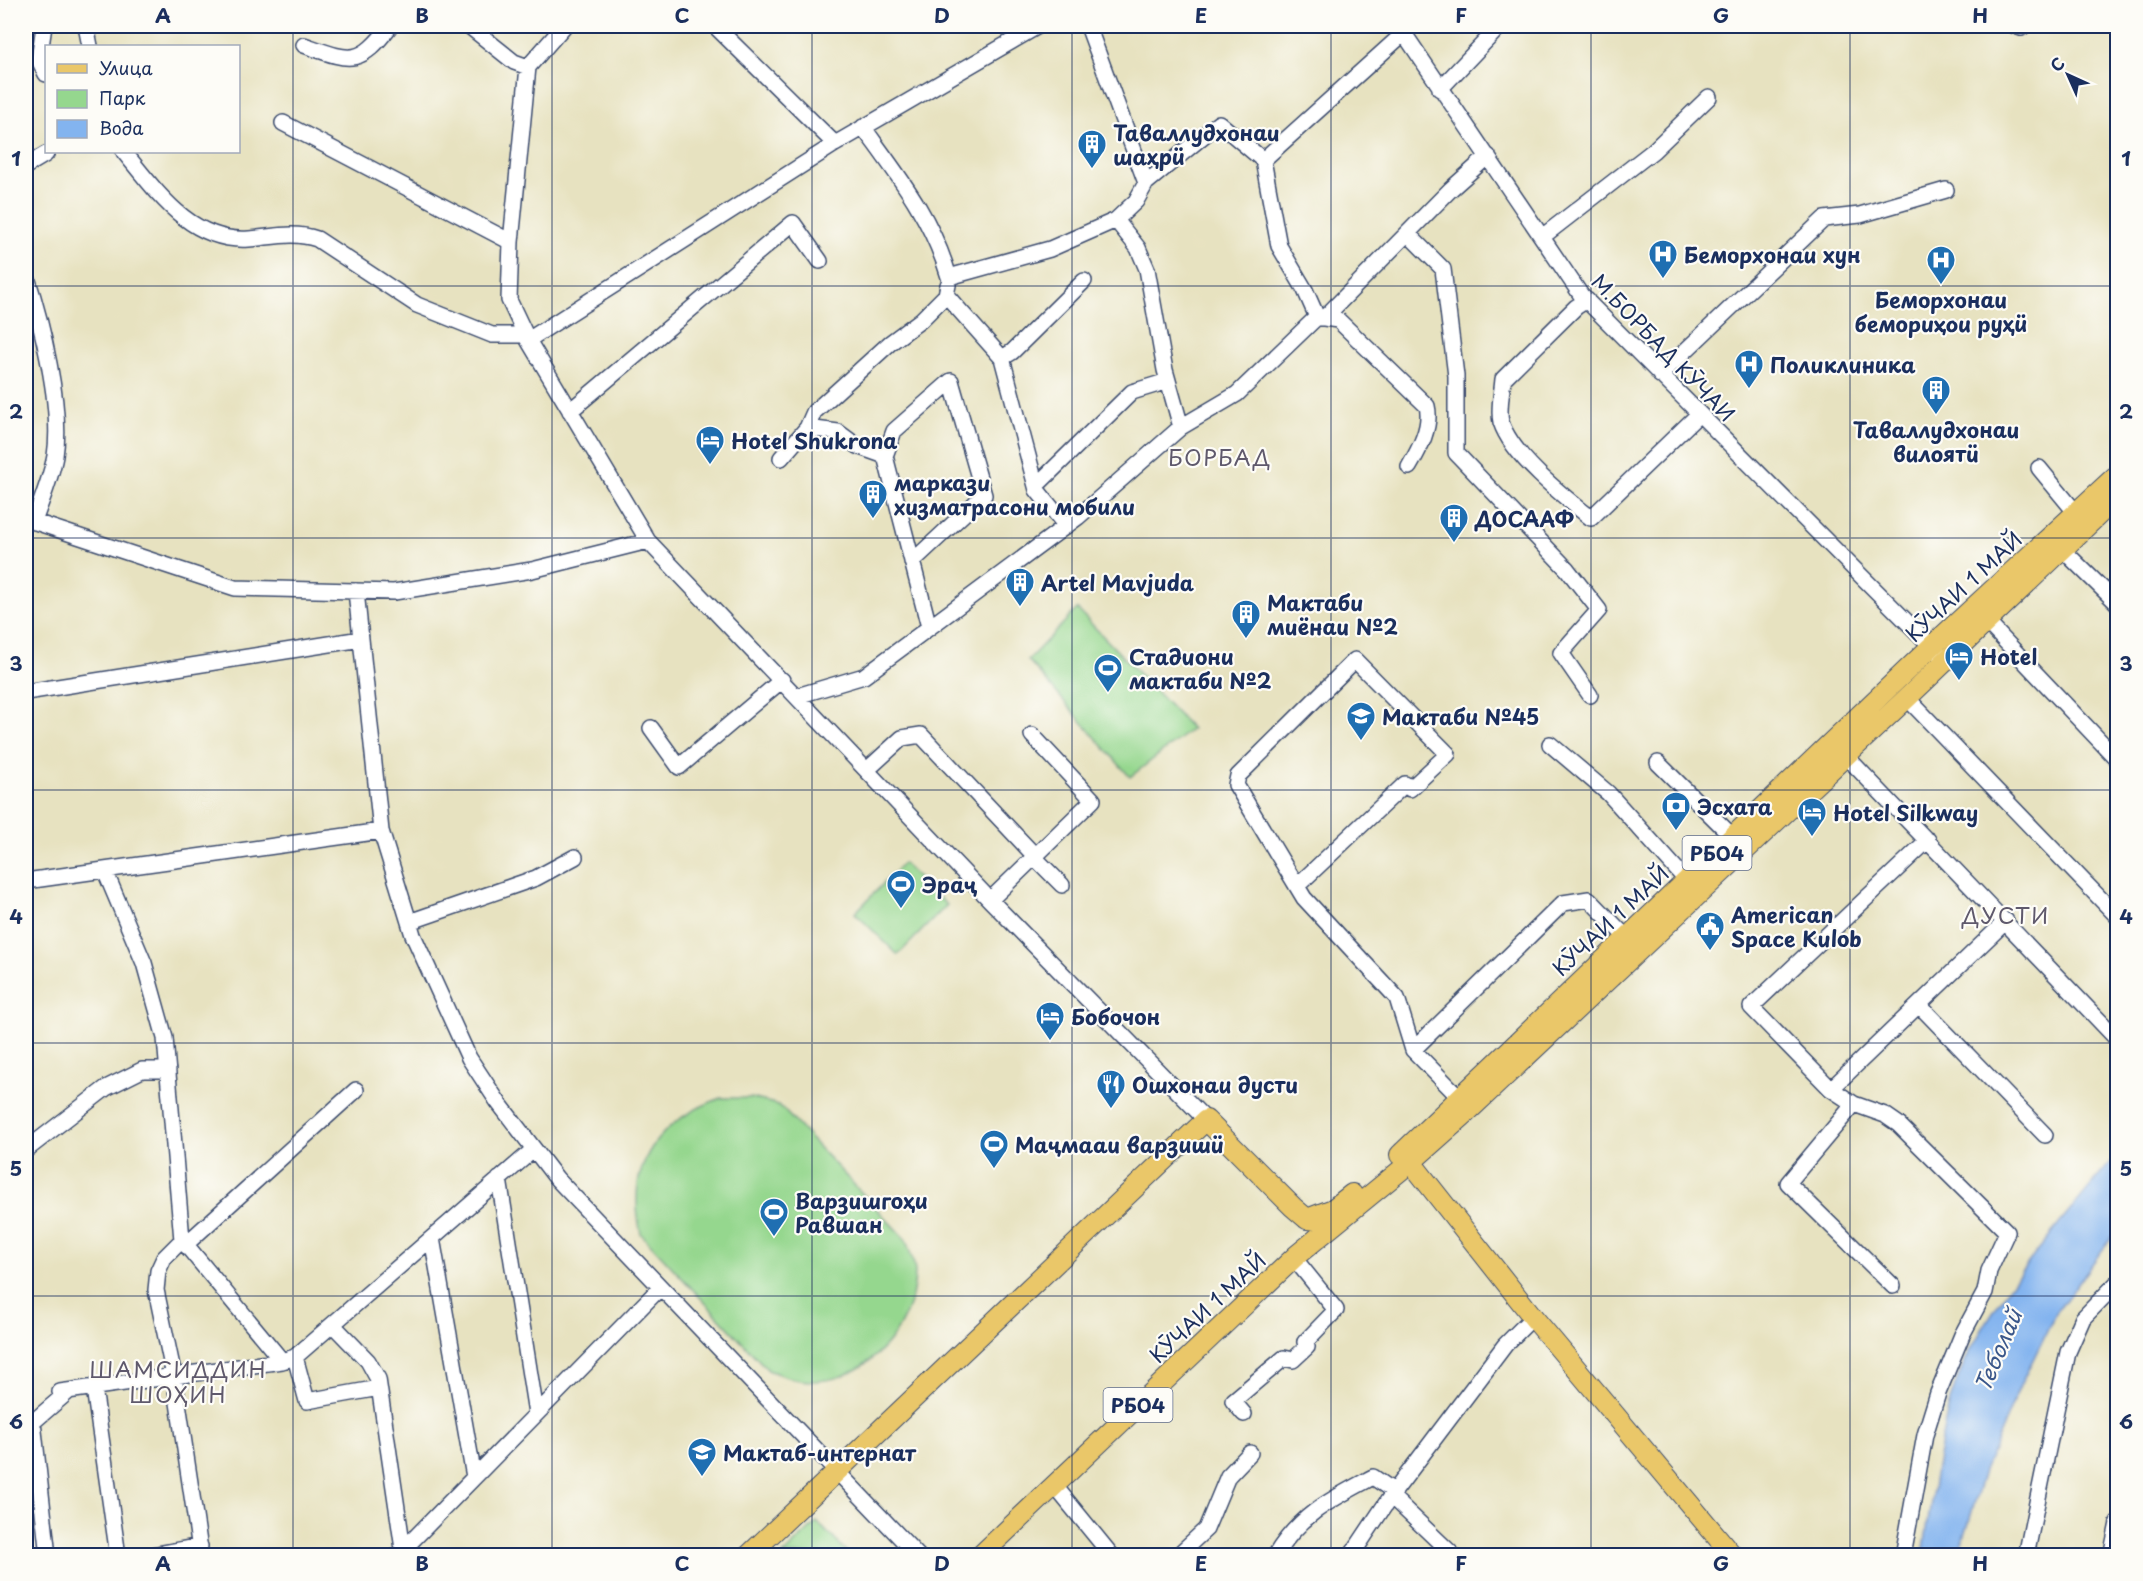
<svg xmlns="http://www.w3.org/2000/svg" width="2143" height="1581" font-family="'Playpen Sans',sans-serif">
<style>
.green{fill:#95d78e;stroke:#588376;stroke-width:1.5}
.water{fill:#83b4ef;stroke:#4f72a6;stroke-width:1.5}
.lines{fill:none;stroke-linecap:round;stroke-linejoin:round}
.minor-casing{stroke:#3a4a6d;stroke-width:18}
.major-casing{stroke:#3a4a6d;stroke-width:22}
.minor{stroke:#fff;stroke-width:15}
.major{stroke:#eac769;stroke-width:20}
.grid{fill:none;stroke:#1b2f5e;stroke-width:1.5;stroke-opacity:0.55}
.labels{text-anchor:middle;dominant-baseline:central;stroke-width:4.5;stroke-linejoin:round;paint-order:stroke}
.shield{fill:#fdfcf7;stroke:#5f6c8c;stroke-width:1.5}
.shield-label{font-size:20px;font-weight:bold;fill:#1b2f5e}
.poi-label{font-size:21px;font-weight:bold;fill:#1b2f5e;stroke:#fdfcf7;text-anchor:start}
.street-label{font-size:21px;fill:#1b2f5e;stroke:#fdfcf7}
.neighbourhood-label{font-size:22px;letter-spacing:1.5px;fill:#5f596c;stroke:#fdfcf7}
.water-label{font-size:22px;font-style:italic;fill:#3a578a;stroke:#fdfcf7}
.neatline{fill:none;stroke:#1b2f5e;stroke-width:2}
.grid-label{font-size:20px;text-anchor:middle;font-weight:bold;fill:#1b2f5e}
</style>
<rect width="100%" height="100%" fill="#fdfcf7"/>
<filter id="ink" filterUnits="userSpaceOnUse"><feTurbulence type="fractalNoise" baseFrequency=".0167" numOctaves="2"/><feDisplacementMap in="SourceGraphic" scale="12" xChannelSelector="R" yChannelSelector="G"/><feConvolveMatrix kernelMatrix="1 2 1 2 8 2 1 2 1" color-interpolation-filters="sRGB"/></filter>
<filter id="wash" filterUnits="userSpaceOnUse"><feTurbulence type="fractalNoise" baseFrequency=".008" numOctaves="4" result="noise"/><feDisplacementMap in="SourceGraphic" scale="24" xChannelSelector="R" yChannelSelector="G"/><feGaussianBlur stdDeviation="1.35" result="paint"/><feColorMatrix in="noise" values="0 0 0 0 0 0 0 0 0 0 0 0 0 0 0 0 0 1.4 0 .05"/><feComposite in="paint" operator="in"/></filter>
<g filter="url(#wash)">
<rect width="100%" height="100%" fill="#e7e2c0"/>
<path class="green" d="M1077 609 1192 729 1130 777 1028 660Z
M903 863 947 905 898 955 855 913Z
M721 1098H751L779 1105 906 1240C909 1250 914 1261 915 1271 915 1332 858 1393 794 1379 785 1377 776 1373 768 1370L641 1234C625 1165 656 1122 721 1098Z
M817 1522 850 1555H783Z"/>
<path class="water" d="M2117 1154V1230L2056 1313 2020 1386 1984 1471 1959 1555H1923C1931 1504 1937 1449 1951 1398 1976 1312 2062 1223 2117 1154Z"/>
</g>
<g filter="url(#ink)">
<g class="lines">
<g class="minor-casing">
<path id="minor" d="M44 26 39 60 46 74
M86 26 90 46
M469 26 514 62 528 67
M715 26 835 144
M1088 26 1146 183
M1399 26 1581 295 1939 654
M2015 26 2021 28 2024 26
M304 45C350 61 359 67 390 26
M1440 89 1500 26
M283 123 511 242
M863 127C899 177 931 216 949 277L1050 249 1116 220 1136 201 1146 183 1219 123 1263 160 1404 33
M124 152C157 192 191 243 249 239 273 237 294 231 317 239L417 305 492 335H525
M1263 160 1279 246 1305 290 1317 317
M26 166 46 154
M1116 220 1138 248 1147 269 1165 370 1181 427
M1408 234 1443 269 1456 376V453L1567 569 1599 610 1561 653 1590 695
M1542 237 1653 151 1709 97
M26 274C41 321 63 407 55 456 51 478 41 501 34 522
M946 295 1002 358 1037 490 1066 526
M1587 300 1576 307 1503 379C1502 392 1498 410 1501 422 1512 456 1563 496 1591 518L1699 414
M1324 318 1338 320 1427 406C1432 426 1419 450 1409 467
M528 340 509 300 511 242 528 67 564 26
M1002 358 1012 352 1084 281
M1660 375 1824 219 1860 215 1946 190
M570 411 793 223 820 261
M807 428 838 432 857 446 885 456 929 627
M885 456 894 431 951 381 984 495 912 562
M781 458 807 428 814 412 890 343 921 320 946 295 948 285
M2039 468 2076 513
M1036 486 1132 392 1168 381
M26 519 235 588 394 592 532 570 648 541 990 900 1206 1120
M648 541 528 340 835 144 1038 26
M2062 549 2118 604
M356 591 381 831 413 935 469 1058 498 1102 557 1179 918 1556
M1986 621 2118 760
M26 692 361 639
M797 696 864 676 1078 517 1181 427 1237 394 1317 317 1324 318 1451 189 1488 156
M1907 698 2118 917
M651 728 679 767 782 680
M1550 744 1608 793 1687 881
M1845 755 2116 1038
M1658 763 1733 837
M867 770 902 738 921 735 1036 857
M1035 858 1062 885
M105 871 144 963 165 1038 182 1240 282 1361
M26 881 381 831
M1297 886 1405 784 1410 789 1448 754 1355 660 1238 776 1236 785 1304 898 1397 998 1413 1050 1460 1098
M990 900 1093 800 1032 735
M409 922 536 878 575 857
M1919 1005 2045 1135
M1413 1050 1563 903 1589 899 1626 937
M1831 1089 2006 921
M1854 1104 1788 1183 1893 1286
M26 1150 106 1088 142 1070H168
M499 1179 536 1413
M432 1238 474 1477
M182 1240 164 1258 158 1271 156 1290 174 1376 201 1556
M186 1244 356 1090
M333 1325 368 1361 378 1379 403 1549
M295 1357 307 1401 379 1388
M94 1388 118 1556
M60 1392 282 1361 295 1357 533 1150
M1244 1414 1233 1401 1284 1358 1293 1360 1307 1347 1305 1342 1336 1310 1294 1258
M33 1422 48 1556
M26 1428 69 1391
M1054 1485 1112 1556
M1391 1496 1454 1556
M146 1556 200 1546
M397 1556 660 1288
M1177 1556 1206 1529 1228 1476 1250 1453
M1275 1556C1300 1514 1332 1499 1373 1477L1395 1492
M1351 1556 1391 1496 1505 1345 1533 1317
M1903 1556 1925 1435 1938 1393 1962 1335 1985 1292 1989 1271 2007 1232 1898 1124 1885 1115 1854 1104 1831 1089 1751 1007 1928 840
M2026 1556 2068 1352 2083 1318 2118 1282
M2111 1556 2118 1523"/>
</g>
<g class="major-casing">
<path id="major" d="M1403 1152 1533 1317 1733 1556
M1400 1155 1932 646 2118 474
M1307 1219 1333 1209 1352 1194
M748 1556 1206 1120 1293 1207 1307 1219 1319 1220
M980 1556 1297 1255 1412 1161 1465 1114 1907 698 2118 496"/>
</g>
<use href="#minor" class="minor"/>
<use href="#major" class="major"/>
</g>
</g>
<path class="grid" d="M293 26V1556M552 26V1556M812 26V1556M1072 26V1556M1331 26V1556M1591 26V1556M1850 26V1556M26 286H2118M26 538H2118M26 790H2118M26 1043H2118M26 1296H2118"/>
<defs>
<g id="building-pin" transform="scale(1.5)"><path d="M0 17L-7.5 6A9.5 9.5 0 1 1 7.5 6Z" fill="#1f6fb2" stroke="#fdfcf7"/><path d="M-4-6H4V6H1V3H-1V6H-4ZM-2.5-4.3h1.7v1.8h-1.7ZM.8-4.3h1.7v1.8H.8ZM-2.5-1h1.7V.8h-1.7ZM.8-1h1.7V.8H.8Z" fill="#fff"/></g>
<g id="hospital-pin" transform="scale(1.5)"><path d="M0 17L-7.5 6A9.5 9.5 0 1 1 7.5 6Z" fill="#1f6fb2" stroke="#fdfcf7"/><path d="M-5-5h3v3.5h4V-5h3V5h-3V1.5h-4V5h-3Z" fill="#fff"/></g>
<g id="hotel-pin" transform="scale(1.5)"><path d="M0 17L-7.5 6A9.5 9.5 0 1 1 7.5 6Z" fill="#1f6fb2" stroke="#fdfcf7"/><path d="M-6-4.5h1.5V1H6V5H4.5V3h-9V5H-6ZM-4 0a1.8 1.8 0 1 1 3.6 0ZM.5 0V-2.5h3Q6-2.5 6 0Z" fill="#fff"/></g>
<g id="stadium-pin" transform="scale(1.5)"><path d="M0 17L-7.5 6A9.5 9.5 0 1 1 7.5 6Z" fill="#1f6fb2" stroke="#fdfcf7"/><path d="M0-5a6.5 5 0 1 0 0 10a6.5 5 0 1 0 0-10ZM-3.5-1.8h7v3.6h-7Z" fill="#fff"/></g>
<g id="school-pin" transform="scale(1.5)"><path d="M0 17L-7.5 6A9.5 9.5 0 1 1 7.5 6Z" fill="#1f6fb2" stroke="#fdfcf7"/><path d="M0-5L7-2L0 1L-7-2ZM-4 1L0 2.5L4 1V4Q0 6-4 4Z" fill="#fff"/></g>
<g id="bank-pin" transform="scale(1.5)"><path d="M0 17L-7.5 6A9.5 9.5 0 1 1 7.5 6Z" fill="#1f6fb2" stroke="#fdfcf7"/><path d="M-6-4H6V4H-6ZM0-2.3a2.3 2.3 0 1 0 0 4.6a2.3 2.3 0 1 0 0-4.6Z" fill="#fff"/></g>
<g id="civic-pin" transform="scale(1.5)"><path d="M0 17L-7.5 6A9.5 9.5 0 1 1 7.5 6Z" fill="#1f6fb2" stroke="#fdfcf7"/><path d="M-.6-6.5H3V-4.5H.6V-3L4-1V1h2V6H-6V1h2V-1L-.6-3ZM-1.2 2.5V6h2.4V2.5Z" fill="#fff"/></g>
<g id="restaurant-pin" transform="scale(1.5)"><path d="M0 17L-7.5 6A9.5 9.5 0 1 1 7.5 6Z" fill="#1f6fb2" stroke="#fdfcf7"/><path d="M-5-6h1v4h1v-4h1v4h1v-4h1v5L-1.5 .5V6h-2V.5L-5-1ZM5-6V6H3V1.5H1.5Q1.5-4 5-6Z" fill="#fff"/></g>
</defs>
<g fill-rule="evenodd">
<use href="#building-pin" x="1092" y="144"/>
<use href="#hospital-pin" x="1663" y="254"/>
<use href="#hospital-pin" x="1941" y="260"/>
<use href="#hospital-pin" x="1749" y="364"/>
<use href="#building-pin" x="1936" y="390"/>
<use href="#hotel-pin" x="710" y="440"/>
<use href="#building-pin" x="873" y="494"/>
<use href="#building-pin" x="1454" y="518"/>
<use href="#building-pin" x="1020" y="582"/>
<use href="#building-pin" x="1246" y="614"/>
<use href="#hotel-pin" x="1959" y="656"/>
<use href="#stadium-pin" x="1108" y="668"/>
<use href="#school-pin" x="1361" y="716"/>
<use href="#bank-pin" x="1676" y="806"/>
<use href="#hotel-pin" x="1812" y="812"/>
<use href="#stadium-pin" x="901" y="884"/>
<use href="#civic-pin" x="1710" y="926"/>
<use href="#hotel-pin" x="1050" y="1016"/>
<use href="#restaurant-pin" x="1111" y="1084"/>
<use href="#stadium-pin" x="994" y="1144"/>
<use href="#stadium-pin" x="774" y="1212"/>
<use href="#school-pin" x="702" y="1452"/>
</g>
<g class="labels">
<g class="shield">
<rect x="1682.5" y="836" width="69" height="34" rx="4.5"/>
<rect x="1103.5" y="1388" width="69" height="34" rx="4.5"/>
</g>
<g class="shield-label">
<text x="1717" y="853">РБ04</text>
<text x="1138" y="1405">РБ04</text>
</g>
<g class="poi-label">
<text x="1113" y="132">Таваллудхонаи<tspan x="1113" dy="24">шаҳрӣ</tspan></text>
<text x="1684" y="254">Беморхонаи хун</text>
<text x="1941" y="299" text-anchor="middle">Беморхонаи<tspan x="1941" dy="24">бемориҳои руҳӣ</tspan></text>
<text x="1770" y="364">Поликлиника</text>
<text x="1936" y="429" text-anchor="middle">Таваллудхонаи<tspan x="1936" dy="24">вилоятӣ</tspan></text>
<text x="731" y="440">Hotel Shukrona</text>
<text x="894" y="482">маркази<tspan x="894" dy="24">хизматрасони мобили</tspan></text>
<text x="1475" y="518">ДОСААФ</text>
<text x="1041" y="582">Artel Mavjuda</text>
<text x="1267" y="602">Мактаби<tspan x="1267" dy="24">миёнаи №2</tspan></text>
<text x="1129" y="656">Стадиони<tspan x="1129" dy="24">мактаби №2</tspan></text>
<text x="1980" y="656">Hotel</text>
<text x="1382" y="716">Мактаби №45</text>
<text x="1697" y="806">Эсхата</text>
<text x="1833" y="812">Hotel Silkway</text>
<text x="922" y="884">Эраҷ</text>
<text x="1731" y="914">American<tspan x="1731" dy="24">Space Kulob</tspan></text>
<text x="1071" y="1016">Бобочон</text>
<text x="1132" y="1084">Ошхонаи дусти</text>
<text x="1015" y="1144">Маҷмааи варзишӣ</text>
<text x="795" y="1200">Варзишгоҳи<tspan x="795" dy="24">Равшан</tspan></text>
<text x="723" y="1452">Мактаб-интернат</text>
</g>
<g class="street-label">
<text transform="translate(1664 347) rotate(46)">М.БОРБАД КӮЧАИ</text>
<text transform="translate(1963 586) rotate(-43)">КӮЧАИ 1 МАЙ</text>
<text transform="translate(1610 920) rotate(-43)">КӮЧАИ 1 МАЙ</text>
<text transform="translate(1207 1307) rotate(-43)">КӮЧАИ 1 МАЙ</text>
</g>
<g class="neighbourhood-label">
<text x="1220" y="456">БОРБАД</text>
<text x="2006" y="914">ДУСТИ</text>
<text x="178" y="1368">ШАМСИДДИН<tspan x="178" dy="25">ШОҲИН</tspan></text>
</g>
<g class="water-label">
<text transform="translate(1997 1350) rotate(-67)">Теболай</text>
</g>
</g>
<rect width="2143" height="1581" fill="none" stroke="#fdfcf7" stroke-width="66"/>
<rect x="45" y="45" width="195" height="108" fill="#fdfcf7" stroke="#a3aaba" stroke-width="1.5"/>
<rect x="57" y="64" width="30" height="9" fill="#eac769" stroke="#a3aaba" stroke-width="1.5"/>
<text x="99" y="75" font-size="18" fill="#1b2f5e">Улица</text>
<rect x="57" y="90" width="30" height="18" fill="#95d78e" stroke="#a3aaba" stroke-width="1.5"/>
<text x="99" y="105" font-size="18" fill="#1b2f5e">Парк</text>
<rect x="57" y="120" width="30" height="18" fill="#83b4ef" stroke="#a3aaba" stroke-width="1.5"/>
<text x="99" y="135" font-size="18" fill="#1b2f5e">Вода</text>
<g transform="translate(2068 75) rotate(315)" stroke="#fdfcf7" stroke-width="4.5" paint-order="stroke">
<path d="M0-4.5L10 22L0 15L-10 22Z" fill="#1b2f5e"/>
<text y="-9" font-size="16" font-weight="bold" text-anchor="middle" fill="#1b2f5e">С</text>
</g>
<rect x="33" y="33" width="2077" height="1515" class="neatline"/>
<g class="grid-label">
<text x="163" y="23">A</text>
<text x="422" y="23">B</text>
<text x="682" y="23">C</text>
<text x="942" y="23">D</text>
<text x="1201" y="23">E</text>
<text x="1461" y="23">F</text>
<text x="1721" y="23">G</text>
<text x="1980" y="23">H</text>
<text x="16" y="166">1</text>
<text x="2126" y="166">1</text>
<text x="16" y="419">2</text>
<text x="2126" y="419">2</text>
<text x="16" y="671">3</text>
<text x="2126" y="671">3</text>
<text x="16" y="924">4</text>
<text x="2126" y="924">4</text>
<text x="16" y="1176">5</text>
<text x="2126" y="1176">5</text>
<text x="16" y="1429">6</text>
<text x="2126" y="1429">6</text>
<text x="163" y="1571">A</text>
<text x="422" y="1571">B</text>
<text x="682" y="1571">C</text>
<text x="942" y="1571">D</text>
<text x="1201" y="1571">E</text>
<text x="1461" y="1571">F</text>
<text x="1721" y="1571">G</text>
<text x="1980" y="1571">H</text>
</g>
</svg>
